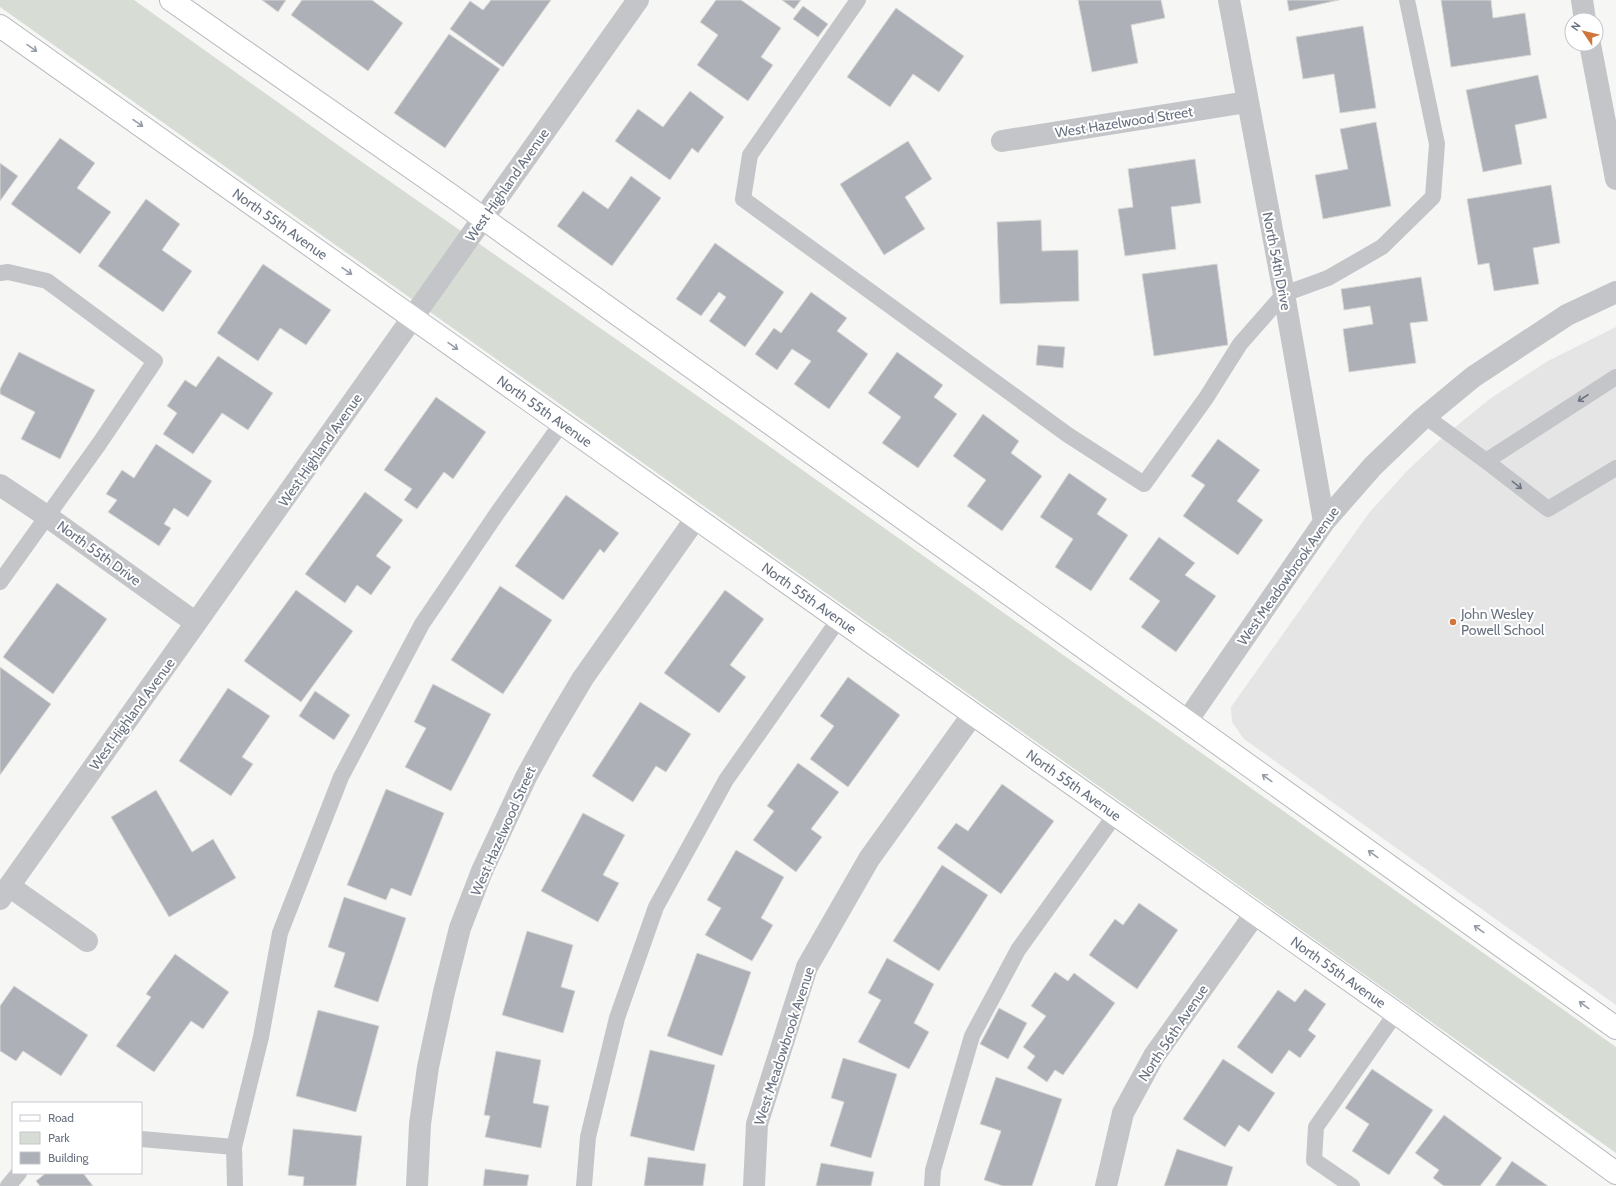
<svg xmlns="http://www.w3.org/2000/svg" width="1616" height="1186" font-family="Cabin,sans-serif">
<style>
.built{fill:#e4e5e4}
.green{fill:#d7ddd5}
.building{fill:#adb1b7;stroke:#d8d8d6}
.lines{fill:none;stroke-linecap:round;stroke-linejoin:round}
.secondary-casing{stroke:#b5b8bd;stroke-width:24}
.lane{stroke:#c3c5c8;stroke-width:16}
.street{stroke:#c3c5c8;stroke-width:22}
.secondary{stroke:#fff;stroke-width:22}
.oneway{stroke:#969ca7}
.oneway2{stroke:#6e7685}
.poi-dot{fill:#d0763a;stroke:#fff;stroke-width:1.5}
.labels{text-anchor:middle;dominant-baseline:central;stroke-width:4;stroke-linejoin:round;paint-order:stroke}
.street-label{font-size:14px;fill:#697281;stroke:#fff}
.poi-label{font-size:14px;fill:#697281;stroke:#fff;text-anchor:start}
</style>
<rect width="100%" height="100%" fill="#f6f6f4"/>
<path class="built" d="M1616 327V1005L1244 739 1232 722 1231 707 1369 513 1406 472 1444 436 1491 398 1548 361Z"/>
<path class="green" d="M0 0H134L352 155 739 425 1616 1047V1153L0 7Z"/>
<path class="building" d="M262 0H286L278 12Z
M302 0H372L403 23 368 71 291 15Z
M491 0H551L503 67 450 29 470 1 483 10Z
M716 0H741L781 28 761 57 773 65 748 101 697 65 718 35 700 22Z
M782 0H801L794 9Z
M1078 0H1161L1165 18 1131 25 1138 63 1092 72Z
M1287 0H1339L1289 11Z
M1441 0H1491L1493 18 1525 13 1531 55 1451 67Z
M803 6 828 24 818 37 793 19Z
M896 8 964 56 939 92 913 74 890 107 847 77Z
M1363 26 1376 108 1340 113 1334 74 1303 79 1296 37Z
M449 34 500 69 445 148 394 113Z
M1538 75 1547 118 1515 125 1522 164 1483 172 1466 90Z
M690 91 724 117 698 153 692 148 670 180 615 141 638 109 663 127Z
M1376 122 1391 206 1323 219 1315 175 1348 169 1340 129Z
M60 138 95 163 77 188 111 212 80 254 11 204Z
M908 141 932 179 905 197 925 229 884 255 840 184Z
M1195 159 1201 203 1171 207 1176 249 1125 256 1118 209 1133 207 1128 169Z
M0 163 18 176 0 201Z
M631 176 661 198 612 266 557 226 583 191 608 209Z
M1551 185 1560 243 1533 248 1539 284 1494 291 1489 263 1478 265 1467 199Z
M146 199 180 224 162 250 192 271 163 312 98 266Z
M1041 220 1042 251 1078 250 1079 301 1000 304 997 222Z
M715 243 784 292 745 347 709 321 726 297 719 292 701 316 676 299Z
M263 264 331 310 306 345 280 328 258 361 217 333Z
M1217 264 1228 345 1154 356 1142 274Z
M1421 277 1428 321 1410 323 1416 363 1349 372 1343 329 1373 324 1370 306 1344 310 1341 289Z
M811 292 847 318 837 331 868 354 829 409 794 384 811 361 792 349 777 370 755 354 774 328 781 333Z
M1038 345 1065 347 1063 368 1036 365Z
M19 352 95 390 60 459 21 439 35 412 0 394V389Z
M897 352 943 385 934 397 957 414 918 468 882 443 901 417 868 393Z
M218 356 273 393 248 430 222 413 193 454 163 434 177 413 167 406 185 380 196 387Z
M436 397 486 432 453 479 444 472 417 509 404 500 412 489 384 470Z
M983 414 1019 441 1011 453 1042 476 1002 531 967 506 986 480 953 456Z
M1218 439 1260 470 1237 501 1263 520 1238 555 1183 516 1205 485 1191 476Z
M156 444 212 481 188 517 174 508 164 524 171 528 159 546 108 512 117 500 106 494 122 470 134 478Z
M1069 473 1107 499 1097 514 1128 535 1091 591 1055 567 1073 539 1040 517Z
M365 492 403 520 376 556 391 567 371 595 357 585 345 603 305 574Z
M566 495 619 533 604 553 600 549 563 600 515 566Z
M1159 537 1195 563 1185 575 1216 596 1176 652 1141 627 1160 601 1129 579Z
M57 583 107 619 53 694 3 657Z
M500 586 552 620 503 694 451 660Z
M296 590 353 631 301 702 244 661Z
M725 590 764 619 730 665 746 677 719 713 664 673Z
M0 667 51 704 0 775Z
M848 677 900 715 848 787 810 759 834 726 820 716Z
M433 684 491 714 451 791 405 767 426 728 414 722Z
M228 688 270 716 242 757 253 764 231 796 179 761Z
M315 691 350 715 334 740 299 716Z
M640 702 691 734 666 772 656 766 633 802 592 776Z
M798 763 839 792 811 829 822 837 796 872 753 840 774 811 767 806Z
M1002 784 1054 821 1001 894 937 848 956 823 968 831Z
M386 789 444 813 411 896 391 888 386 900 347 885Z
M156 790 192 852 213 839 236 878 169 917 111 817Z
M583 813 625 835 603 875 619 883 598 922 541 891Z
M736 850 784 877 761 918 773 925 752 961 705 935 721 908 707 900Z
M942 865 988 895 939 971 893 941Z
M344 897 406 918 378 1002 334 987 345 953 328 947Z
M1139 903 1178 930 1137 989 1089 955 1115 919 1123 925Z
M527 931 573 945 561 987 575 991 563 1033 502 1015Z
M697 953 751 972 722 1056 667 1036Z
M175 954 229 992 203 1029 191 1021 154 1072 116 1046 151 997 146 994Z
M887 958 934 984 914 1023 929 1032 909 1069 858 1042 881 1000 868 993Z
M1055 972 1068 981 1074 973 1115 1003 1063 1075 1055 1070 1047 1082 1027 1068 1035 1056 1023 1047 1046 1016 1031 1006Z
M14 986 88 1035 61 1076 23 1051 16 1061 0 1051V1006Z
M1305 989 1326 1004 1308 1030 1316 1036 1300 1058 1289 1050 1272 1074 1237 1047 1278 990 1295 1002Z
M999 1008 1027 1023 1008 1059 980 1044Z
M318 1010 379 1026 356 1112 296 1096Z
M650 1050 715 1065 694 1151 630 1136Z
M496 1051 541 1060 533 1103 549 1106 541 1148 485 1137 490 1116 484 1115Z
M843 1058 897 1074 871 1158 830 1146 844 1102 831 1098Z
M1223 1059 1275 1093 1249 1132 1239 1125 1225 1147 1183 1119Z
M1372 1069 1433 1110 1389 1175 1352 1151 1369 1124 1345 1108Z
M996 1077 1062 1099 1032 1186H1003L984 1180 1001 1131 980 1124Z
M1444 1115 1502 1158 1480 1186H1444L1433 1178 1439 1170 1415 1153Z
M293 1129 362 1136 356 1186H303L304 1177 288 1175Z
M1177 1149 1233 1167 1227 1186H1164Z
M648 1157 706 1164 703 1186H644Z
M1512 1161 1548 1186H1495Z
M821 1163 874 1172 871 1186H816Z
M485 1169 529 1175 527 1186H483Z
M46 1173H83L93 1186H40L36 1181Z"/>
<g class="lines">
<g class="secondary-casing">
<g id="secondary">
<path d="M171 0 452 196 1616 1028"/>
<path id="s1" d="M0 26 1396 1013 1616 1173"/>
</g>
</g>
<path class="lane" d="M858 0 750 155 743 199 1068 435 1144 484 1206 398 1240 344 1284 294 1328 278 1382 247 1433 197 1437 144 1407 0
M0 273 8 272 47 281 155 361 99 444 0 582
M1425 416 1486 461 1548 509 1616 468
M1486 461 1616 377
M141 1139 234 1147
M8 1186 19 1173
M235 1186 234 1147 261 1037 280 933 341 777 422 624 498 512 562 423
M584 1186 588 1137 617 1018 656 907 726 780 839 619
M932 1186 933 1170 972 1036 1018 950 1115 815
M1352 1186 1314 1160 1316 1127 1396 1013"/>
<path class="street" d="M1229 0 1284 294 1324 522
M1582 0 1585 20
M1590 44 1616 179
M1002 141 1247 102
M0 485 48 517 196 623
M1187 721 1324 522 1373 466 1421 420 1473 377 1567 315 1616 292
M9 886 87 941
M0 899 638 0
M417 1186 420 1124 428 1067 444 992 460 928 482 871 526 777 552 730 583 678 696 518
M754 1186 757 1124 807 967 869 859 973 714
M1106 1186 1123 1113 1154 1056 1255 914"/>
<use href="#secondary" class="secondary"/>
</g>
<defs><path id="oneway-shaft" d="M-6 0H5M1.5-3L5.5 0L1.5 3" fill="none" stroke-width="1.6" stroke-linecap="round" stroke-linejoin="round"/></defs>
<g class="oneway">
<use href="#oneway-shaft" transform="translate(32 48) rotate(35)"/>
<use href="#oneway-shaft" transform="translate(138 123) rotate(35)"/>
<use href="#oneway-shaft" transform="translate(347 271) rotate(35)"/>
<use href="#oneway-shaft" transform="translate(453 346) rotate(35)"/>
<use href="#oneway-shaft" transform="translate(1267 778) rotate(-144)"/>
<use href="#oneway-shaft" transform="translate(1373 854) rotate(-144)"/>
<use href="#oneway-shaft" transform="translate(1479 929) rotate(-144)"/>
<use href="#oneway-shaft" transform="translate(1584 1005) rotate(-144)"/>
</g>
<g class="oneway2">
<use href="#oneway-shaft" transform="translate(1583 398) rotate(147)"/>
<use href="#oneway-shaft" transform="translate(1517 485) rotate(38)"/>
</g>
<circle class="poi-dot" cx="1453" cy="622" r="4"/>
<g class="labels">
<g class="street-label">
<text transform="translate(1124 122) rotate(-9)">West Hazelwood Street</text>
<text transform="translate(507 185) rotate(-55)">West Highland Avenue</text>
<text stroke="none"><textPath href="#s1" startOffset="343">North 55th Avenue</textPath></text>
<text transform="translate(1277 261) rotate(79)">North 54th Drive</text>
<text stroke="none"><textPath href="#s1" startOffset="667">North 55th Avenue</textPath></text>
<text transform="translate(320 450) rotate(-55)">West Highland Avenue</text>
<text transform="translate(99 553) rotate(36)">North 55th Drive</text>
<text transform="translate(1288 576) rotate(-55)">West Meadowbrook Avenue</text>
<text stroke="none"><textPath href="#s1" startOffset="991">North 55th Avenue</textPath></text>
<text transform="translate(132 714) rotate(-54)">West Highland Avenue</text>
<text stroke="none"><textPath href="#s1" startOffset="1315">North 55th Avenue</textPath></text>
<text transform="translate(503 831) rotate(-66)">West Hazelwood Street</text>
<text stroke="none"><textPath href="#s1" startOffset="1639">North 55th Avenue</textPath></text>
<text transform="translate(1173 1033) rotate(-56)">North 56th Avenue</text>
<text transform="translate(784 1046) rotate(-72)">West Meadowbrook Avenue</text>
</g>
<g class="poi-label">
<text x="1461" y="614">John Wesley<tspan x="1461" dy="16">Powell School</tspan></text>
</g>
</g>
<rect x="12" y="1102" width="130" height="72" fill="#ffffff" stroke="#c3c7cd"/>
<rect x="20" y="1115" width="20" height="6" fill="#ffffff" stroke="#c3c7cd"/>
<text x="48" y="1122" font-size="12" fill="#697281">Road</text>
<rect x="20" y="1132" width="20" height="12" fill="#d7ddd5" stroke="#c3c7cd"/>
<text x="48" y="1142" font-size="12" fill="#697281">Park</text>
<rect x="20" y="1152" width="20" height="12" fill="#adb1b7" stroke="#c3c7cd"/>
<text x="48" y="1162" font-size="12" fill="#697281">Building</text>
<g transform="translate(1584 32) rotate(305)"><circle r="19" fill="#ffffff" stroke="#c3c7cd"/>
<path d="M0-3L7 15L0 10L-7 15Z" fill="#d0763a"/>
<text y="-6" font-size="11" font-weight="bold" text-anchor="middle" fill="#697281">N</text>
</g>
</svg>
